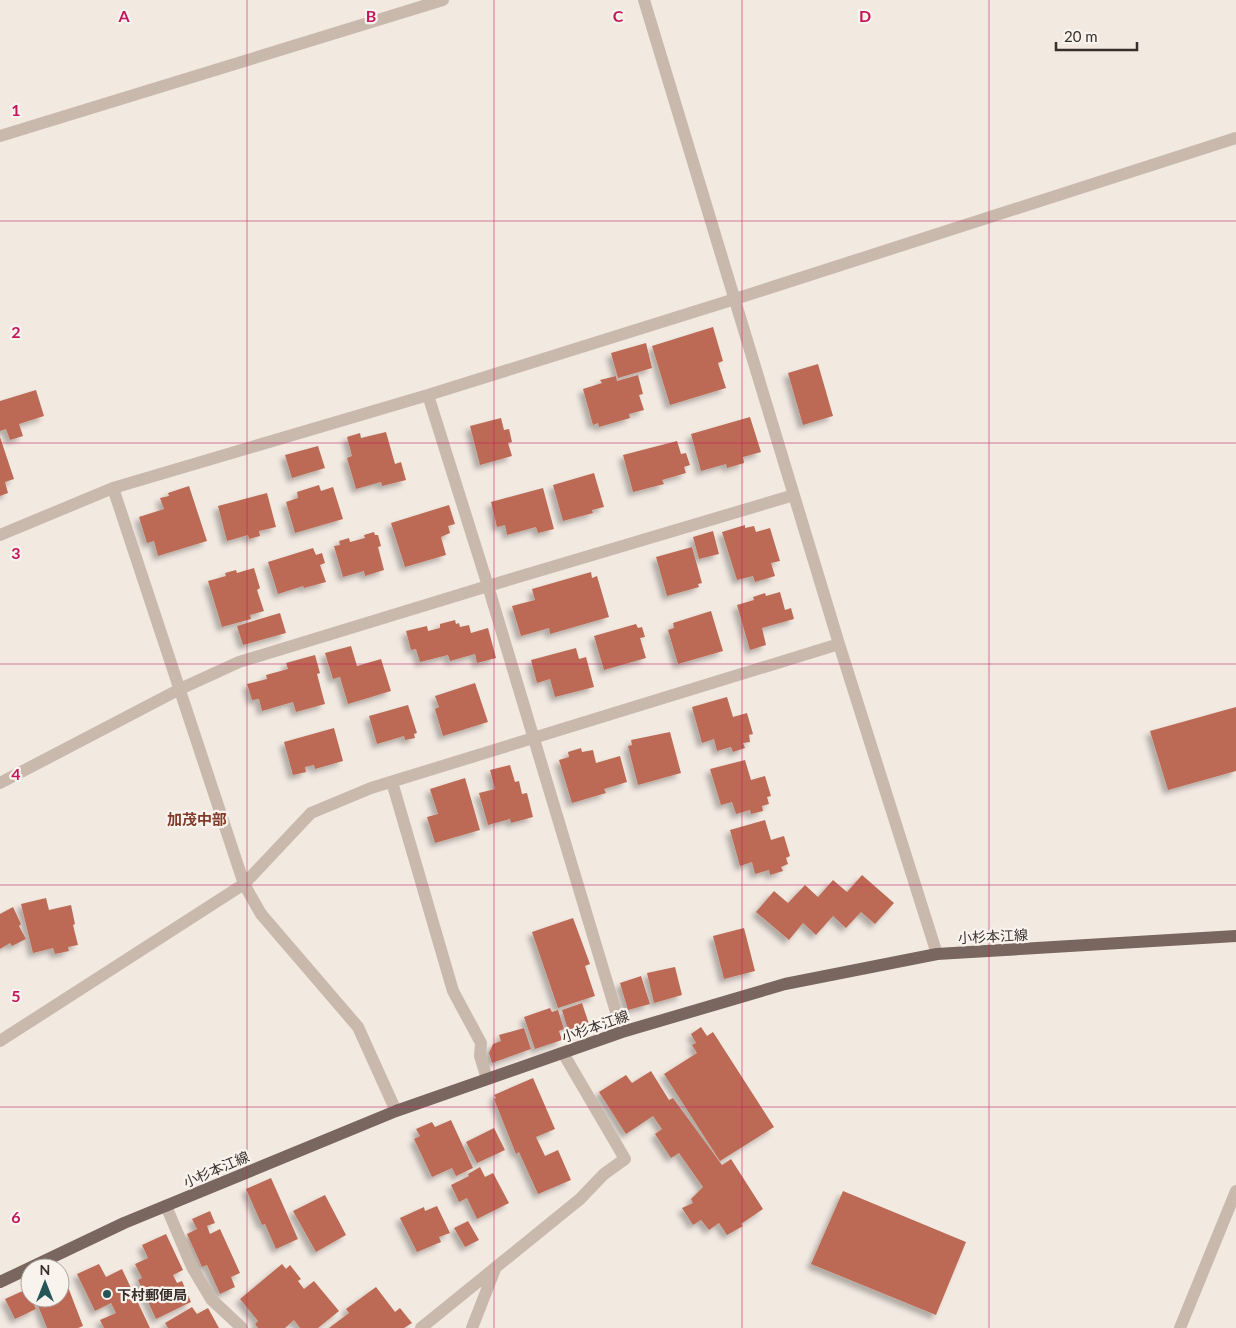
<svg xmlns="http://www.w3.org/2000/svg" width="1236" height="1328" font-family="Lato,'Noto Sans JP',sans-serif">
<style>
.building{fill:#bc6a54;filter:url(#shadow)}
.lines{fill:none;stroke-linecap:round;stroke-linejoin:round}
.minor{stroke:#c9b9ad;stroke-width:12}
.major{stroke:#79665e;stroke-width:12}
.grid{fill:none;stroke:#c2185b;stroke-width:1;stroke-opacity:0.55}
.poi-dot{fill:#245557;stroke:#f9f3ed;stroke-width:2}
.labels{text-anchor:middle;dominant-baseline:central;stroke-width:4.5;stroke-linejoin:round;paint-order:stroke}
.street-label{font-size:14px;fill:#382f2b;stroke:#f9f3ed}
.poi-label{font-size:14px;font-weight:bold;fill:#382f2b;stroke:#f9f3ed;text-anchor:start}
.neighbourhood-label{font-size:15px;font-weight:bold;fill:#813c2b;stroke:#f9f3ed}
.grid-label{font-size:16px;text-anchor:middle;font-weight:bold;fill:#c2185b;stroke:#f9f3ed;stroke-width:4.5;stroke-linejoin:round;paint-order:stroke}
</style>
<defs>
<filter id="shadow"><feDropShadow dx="-4.5" dy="4.5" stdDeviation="2.5" flood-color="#0004"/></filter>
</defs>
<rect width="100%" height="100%" fill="#f2e9e1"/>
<path class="building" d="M713 327 723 361 718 363 726 388 670 405 652 346Z
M646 343 652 368 618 378 611 353Z
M818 364 833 416 803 425 788 373Z
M638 375 643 394 639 395 644 410 629 414 630 418 599 427 598 423 593 425 583 389 602 383 600 380 616 376 617 381Z
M36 390 44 416 19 424 23 436 10 440 6 429 0 431V401Z
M750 417 761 452 743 457 744 463 727 468 726 464 701 471 691 434Z
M501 418 504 430 509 429 512 442 508 443 512 456 480 465 470 426Z
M386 432 395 464 401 462 406 480 382 486 381 482 356 489 347 458 352 456 347 437 360 433 361 438Z
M0 437 14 479 5 482 8 493 0 496Z
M677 441 681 454 686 453 690 465 684 467 686 473 662 480 664 484 633 492 623 455Z
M318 446 325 468 292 478 285 455Z
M594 473 604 507 592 510 593 513 563 521 553 485Z
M319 485 321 491 333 487 343 519 295 533 286 502 298 498 297 492Z
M189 486 207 541 158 556 154 541 147 543 139 517 164 509 160 498 169 496 168 493Z
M543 488 554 529 538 533 536 527 507 535 505 525 497 527 491 502Z
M267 493 276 527 259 531 260 536 249 539 248 535 227 541 218 506Z
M449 505 455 524 448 526 450 533 441 537 446 555 405 567 391 523Z
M745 525V528L754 526 756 532 770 528 780 561 771 563 775 576 755 582 753 576 737 580 722 532Z
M713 531 719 554 699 559 693 537Z
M374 532 375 535H378L381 546 378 547 384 570 365 576 364 571 343 577 334 546 340 545 339 541 349 538 350 542 365 538 364 535Z
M692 547 702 583 698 584 699 587 667 596 656 557Z
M313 548 316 555 322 553 325 563 320 565 326 582 304 588 303 586 278 594 268 562Z
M254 568 260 588 257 590 264 611 250 615 251 619 222 627 208 581 226 576 225 573 236 570 237 573Z
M591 572 592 578 597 576 609 617 550 634 549 628 521 636 512 606 535 600 532 589Z
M780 592 785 610 791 608 794 619 762 628 766 645 750 650 737 605 754 600 753 597 765 593 766 596Z
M711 611 723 651 678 664 668 630 674 628 673 623Z
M280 613 286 633 243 645 237 626Z
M455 620 456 624 459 623 460 627 469 625 471 633 488 628 496 658 477 663 475 654 450 661 448 655 420 662 416 649 411 650 406 631 427 626 428 631 440 628V624Z
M636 624 638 628 642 627 645 637 640 638 646 658 604 670 594 636Z
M351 646 357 666 381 659 391 691 348 704 340 677 333 679 325 653Z
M576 648 579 659 586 657 594 687 555 697 550 679 537 683 531 660Z
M315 655 320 673 317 674 325 704 296 712 293 702 262 711 259 699 252 700 247 684 267 679 266 675 288 669 286 663Z
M475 683 488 722 443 736 435 709 439 707 435 696Z
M727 697 733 717 747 713 753 734 749 735 750 742 743 743 745 748 733 752 731 747 717 751 714 739 702 743 692 707Z
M408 705 417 733 414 734 415 738 405 740 404 736 377 744 369 716Z
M1236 707V771L1168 790 1150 731Z
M334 728 343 761 315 769 314 765 305 767 306 772 293 775 284 742Z
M670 732 681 773 638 785 628 746 632 745 631 740Z
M581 748 582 752 593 750 596 763 620 756 627 782 604 789 606 793 572 803 559 760 569 757 568 752Z
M745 760 751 780 765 776 771 796 767 797 769 804 762 806 763 811 751 814 750 810 736 814 732 802 721 805 710 769Z
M510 765 515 782 519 781 522 794 527 793 533 817 511 823 510 819 488 825 479 793 495 789 490 770Z
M465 778 480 830 435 843 427 817 438 814 430 789Z
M765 820 771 840 784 836 790 856 786 858 788 864 781 867 783 871 770 875 769 870 755 874 752 862 740 866 730 830Z
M862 875 894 903 875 924 861 912 846 928 833 916 816 935 803 923 789 940 756 912 774 891 788 903 805 885 818 897 833 880 847 892Z
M46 898 49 910 71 905 75 924 73 925 78 945 68 947 69 951 55 954 53 948 33 953 21 904Z
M13 907 21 924 19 926 26 939 12 946 10 943 0 949V914Z
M573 918 590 964 585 966 595 996 558 1008 532 932Z
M744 928 755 971 724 979 713 936Z
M675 967 682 995 654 1003 647 973Z
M641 976 650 1004 628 1010 620 983Z
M582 1003 590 1027 569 1033 562 1010Z
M550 1008 552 1012 558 1010 564 1029 559 1031 562 1040 535 1049 524 1017Z
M701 1027 707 1036 713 1032 774 1127 720 1161 664 1074 697 1053 692 1045 696 1043 691 1034Z
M524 1028 531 1049 492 1063 489 1053 493 1044 501 1041 499 1035Z
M651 1071 669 1100 673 1098 722 1165 731 1159 763 1209 741 1224 743 1226 727 1235 719 1223 709 1230 701 1220 693 1225 682 1208 693 1203 691 1199 703 1187 679 1153 671 1158 655 1134 662 1129 653 1116 626 1134 599 1092 626 1075 632 1083Z
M533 1078 555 1129 536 1137 545 1156 558 1150 571 1180 538 1194 519 1152 516 1154 494 1099 496 1098 494 1095Z
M451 1120 473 1168 456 1176 452 1168 432 1177 414 1139 420 1136 416 1129 432 1122 435 1127Z
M494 1128 505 1150 477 1163 466 1142Z
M480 1167 485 1177 493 1173 509 1203 477 1219 467 1198 459 1202 451 1185 469 1176 468 1174Z
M271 1178 298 1239 276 1249 265 1224 262 1225 246 1189Z
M843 1191 966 1242 936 1315 811 1264Z
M325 1195 346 1235 316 1252 293 1211Z
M437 1206 450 1233 439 1237 441 1242 417 1252 400 1218 424 1207 425 1211Z
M210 1211 215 1223 207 1226 210 1234 220 1229 240 1273 231 1277 235 1287 220 1294 207 1265 202 1267 187 1234 197 1229 192 1219Z
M468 1221 479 1240 465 1247 454 1228Z
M166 1234 183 1270 173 1275 177 1283 182 1281 191 1302 156 1319 138 1280 142 1278 135 1264 148 1258 142 1245Z
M99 1264 106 1277 122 1269 150 1328H104L100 1320 116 1313 111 1303 95 1311 77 1274Z
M282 1264 286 1269 290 1265 301 1279 298 1281 304 1289 314 1281 339 1311 318 1328H300L294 1320 285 1328H258L255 1324 258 1321 240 1299Z
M62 1281 65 1289 68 1287 83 1326 78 1328H47L35 1298H60V1282Z
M376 1287 395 1312 400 1308 412 1323 404 1328H329L349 1313 346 1309Z
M27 1289 36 1309 15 1319 5 1299Z
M192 1307 197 1314 208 1308 219 1328H168L165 1323Z"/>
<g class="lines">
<path class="minor" d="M644 0 839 644 937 954
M0 136 443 0
M428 395 488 586 622 1032
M113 488 244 884 261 914 358 1027 396 1111
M0 535 113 488 428 395 735 299 1236 138
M392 782 453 991 481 1043 480 1056 487 1079
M0 783 180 689 239 662 488 586 794 495
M0 1041 244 884 311 813 371 788 839 644
M166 1206 192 1267 211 1299 242 1328
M421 1328 580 1199 604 1174 625 1159 563 1053
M472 1328 495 1269
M1180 1328 1236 1191"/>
<path class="major" d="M0 1282 124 1223 396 1111 622 1032 785 984 937 954 1236 936"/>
</g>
<path class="grid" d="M247 0V1328M494 0V1328M742 0V1328M989 0V1328M0 221H1236M0 443H1236M0 664H1236M0 885H1236M0 1107H1236"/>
<circle class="poi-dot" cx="107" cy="1294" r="5"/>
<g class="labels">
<g class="street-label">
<text transform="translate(993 936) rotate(-3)">小杉本江線</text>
<text transform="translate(595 1026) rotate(-19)">小杉本江線</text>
<text transform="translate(216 1169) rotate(-23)">小杉本江線</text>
</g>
<g class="poi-label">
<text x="117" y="1294">下村郵便局</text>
</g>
<g class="neighbourhood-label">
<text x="197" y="819">加茂中部</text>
</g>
</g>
<g class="grid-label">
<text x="124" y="22">A</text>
<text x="371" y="22">B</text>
<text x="618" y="22">C</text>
<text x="865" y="22">D</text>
<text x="16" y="116">1</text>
<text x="16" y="338">2</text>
<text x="16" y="559">3</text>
<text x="16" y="780">4</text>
<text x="16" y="1002">5</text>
<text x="16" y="1223">6</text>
</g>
<g transform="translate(45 1283)"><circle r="24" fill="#f9f3ed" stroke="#aca59f"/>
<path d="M0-4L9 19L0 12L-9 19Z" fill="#245557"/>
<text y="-8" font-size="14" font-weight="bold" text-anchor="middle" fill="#382f2b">N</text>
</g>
<path d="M1056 42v8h81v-8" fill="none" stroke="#382f2b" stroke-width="2.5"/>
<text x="1064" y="42" font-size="15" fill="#382f2b" stroke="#f9f3ed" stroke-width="4" paint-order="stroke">20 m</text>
</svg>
